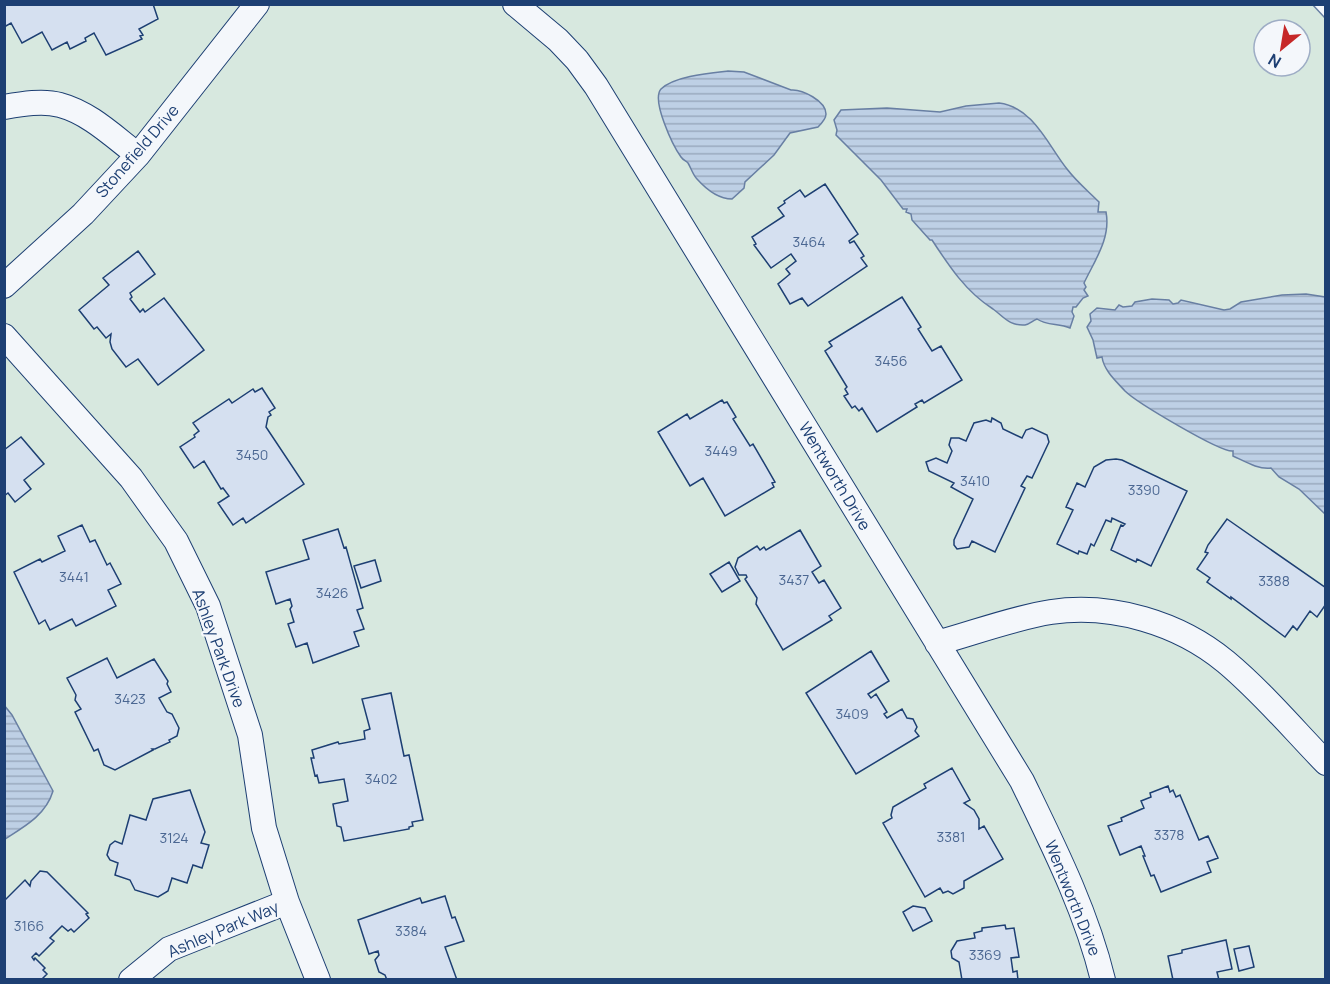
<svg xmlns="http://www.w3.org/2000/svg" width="1330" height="984" font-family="Manrope,sans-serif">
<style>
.green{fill:#d7e8df;stroke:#687fa3;stroke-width:1.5;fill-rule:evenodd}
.water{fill:url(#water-rules);stroke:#687fa3;stroke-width:1.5}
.building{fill:#d5e0f0;stroke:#1d3f73;stroke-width:1.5}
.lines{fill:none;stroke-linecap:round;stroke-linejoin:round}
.street-casing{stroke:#1d3f73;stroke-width:26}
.street{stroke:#f4f7fb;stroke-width:24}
.labels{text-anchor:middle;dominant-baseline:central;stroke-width:4.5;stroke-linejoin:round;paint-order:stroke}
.number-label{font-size:14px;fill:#4b6792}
.street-label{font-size:16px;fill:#1d3f73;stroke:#f4f7fb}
</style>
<defs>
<pattern id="water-rules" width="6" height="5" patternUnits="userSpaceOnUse" patternTransform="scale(1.5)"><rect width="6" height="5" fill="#bed0e5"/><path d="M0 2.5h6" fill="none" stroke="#9aaabe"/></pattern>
</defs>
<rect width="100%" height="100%" fill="#f4f7fb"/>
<path class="green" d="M1312 4 1325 18V979L5 980V5ZM1264 30H1300V66H1264Z"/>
<path class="water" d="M728 71 744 72 791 90C802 89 826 101 826 114 826 119 821 124 818 127L790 133 774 155 745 182 744 188 732 199C718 199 706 189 697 179 693 175 691 168 688 163 686 161 683 160 681 157 673 146 651 100 661 89 674 76 710 73 728 71Z
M999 103C1033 107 1048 145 1067 169 1076 181 1088 191 1099 202L1098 212H1106C1111 238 1095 260 1084 283L1086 287 1084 290 1088 296 1083 298 1076 307H1073L1072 312 1074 316 1070 328C1059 323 1047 326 1037 319 1032 321 1030 324 1025 325 1009 326 1004 317 993 309 966 292 949 266 932 240H930L912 220 911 214 906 212 907 209H903L881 180 836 135 837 130 834 120 841 110 887 108 940 112 966 106Z
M1306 294 1325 297V514L1299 489 1279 477 1271 468C1259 470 1244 461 1233 456V451C1221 453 1136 402 1125 391 1117 382 1104 371 1102 357L1097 358 1093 340 1087 327 1091 321 1090 314 1097 308 1115 310 1119 305 1123 307 1132 306 1135 302 1152 299 1169 300 1173 304 1178 303 1181 300 1224 310 1230 309 1241 302 1282 295Z
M4 705 12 715 53 791C46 815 24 827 5 839Z"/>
<path class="building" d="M4 4H153L158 19 139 29 143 35 140 36 142 39 106 55 94 33 85 38 86 41 70 49 67 42 52 50 42 32 22 43 11 23 6 26 4 23Z
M825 184 858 234 849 241 850 243 854 241 864 256 861 258 867 266 808 306 802 298 790 304 778 284 790 274 786 269 796 261 791 254 771 268 754 245 756 244 752 237 784 216 778 208 785 203 784 201 800 190 805 197Z
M138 251 155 274 130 293 132 297 130 299 140 312 143 309 145 312 164 298 204 350 158 385 138 359 126 367 112 349 110 342 111 334 106 338 97 327 94 329 79 310 109 285 103 278Z
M902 297 921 327 918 329 932 351 941 346 962 380 924 403 922 400 915 404 917 407 877 432 862 408 859 411 855 406 852 408 844 396 848 394 845 389 847 387 825 351 832 346 829 342Z
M262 388 275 408 269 412 271 415 268 417 266 427 304 484 246 523 243 518 233 525 218 503 229 496 223 488 221 489 204 461 194 468 180 447 195 437 194 435 199 431 193 423 229 399 232 403 253 389 255 392Z
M722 400 724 403 727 402 736 417 733 419 750 446 753 444 775 482 772 483 774 487 725 516 703 478 690 486 658 432 687 414 690 419Z
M992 418 1001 423 1003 429 1022 438 1026 430 1032 428 1047 435 1049 442 1032 478 1027 476 1021 486 1025 488 995 552 972 541 969 547 957 549 954 545V540L973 499 951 487 954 483 929 471 926 462 936 458 947 463 952 451 949 445 951 438H959L966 441 974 423 986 420 991 422Z
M21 437 44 464 24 480 31 489 15 502 8 493 4 496V450Z
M1116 459 1122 460 1187 491 1151 566 1137 559 1136 562 1111 550 1121 525 1123 526 1125 524 1112 518 1111 522 1106 520 1094 546 1091 544 1087 554 1079 551 1078 554 1057 544 1073 510 1066 507 1077 483 1085 487 1094 467 1106 460Z
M1227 519 1326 588V604L1317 617 1310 611 1297 630 1293 626 1285 637 1231 597V599L1207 582 1210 578 1197 569 1208 553 1205 552 1208 545Z
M82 525 90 542 95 540 107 565 110 563 121 584 108 590 116 606 76 626 72 619 50 630 45 620 39 624 14 572 40 559 42 562 65 551 58 536Z
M338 529 344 548 346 547 363 608 357 610 364 629 354 632 359 646 313 663 307 643 296 647 288 624 294 622 290 609 292 606 290 599 276 604 266 572 309 559 303 540Z
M800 530 821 566 812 572 819 583 824 580 841 608 829 616 832 620 783 650 756 604 757 598 745 579 747 577 746 575H739L735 567 738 558 757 546 760 550 764 547 766 550Z
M375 560 381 581 361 588 354 566Z
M729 562 740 581 722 592 710 574Z
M871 651 889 681 868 694 871 698 876 694 887 712 884 714 887 718 902 709 907 718 913 719 917 727 915 731 919 736 856 774 806 693Z
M107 658 117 678 154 659 168 681 167 684 171 692 159 698 167 712 172 714 179 728 177 736 169 740 170 742 155 749H152L153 750 115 770 104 765 98 749 94 751 75 712 81 709 75 700 76 695 67 678Z
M391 693 404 756 409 755 423 820 412 822 413 826 409 827V829L344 841 341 827 337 826 333 804 348 801 344 779 319 783 317 775 315 776 311 758H314L312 750 338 742 339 744 365 739 364 731 370 729 362 699Z
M952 768 970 800 964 803 974 810 979 819V829L984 826 1003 859 964 881V888L953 894 948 891 943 893 940 888 925 897 883 823 892 818 891 815 893 807 926 788 924 784Z
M1168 786 1170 792 1173 790 1176 797 1180 795 1199 840 1208 836 1218 858 1207 862 1211 872 1161 892 1154 875 1151 876 1143 856H1145L1141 846 1120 855 1108 826 1122 821 1121 818 1144 808 1141 801 1151 797 1150 793Z
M190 790 205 832 201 843 209 845 202 868 193 865 187 883 172 878 168 891 158 897 135 890 130 880 115 875 118 863 110 860 107 855 110 845 115 841 122 844 130 815 146 820 153 799Z
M40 871 47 872 88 913 86 914 89 918 74 932 71 929 68 931 62 926 50 938 54 941 39 956 36 953 32 957 34 960 35 958 45 968 43 970 47 974 41 980H4V901L25 880 30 886 31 881Z
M445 896 452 918 455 917 464 941 445 947 457 980H387L385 975 379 972 375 960 379 955 378 951 369 954 358 920 420 898 422 903Z
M913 906 925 908 932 921 913 931 903 912Z
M1005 925 1006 929 1014 928 1019 957 1011 958 1013 972 1017 971 1018 980H962L959 962 952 958 951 951 957 941 975 938 974 933 982 931V928Z
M1226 940 1232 969 1217 972 1219 980H1173L1168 956 1182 953V950Z
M1249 946 1254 967 1239 971 1234 949Z"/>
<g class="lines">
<g class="street-casing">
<path id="street" d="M515 4 558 40 577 60 596 86 1022 781C1053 845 1086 910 1103 980
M4 107C21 104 43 100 60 105 90 113 114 137 138 155
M4 286 83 214 138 155 257 4
M4 336 131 478 176 541 208 606 250 735 264 828 287 902 318 980
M937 643C974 633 1013 618 1051 612 1112 603 1179 623 1226 662 1262 692 1293 729 1326 763
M131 980 169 949 287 902"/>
</g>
<use href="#street" class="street"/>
</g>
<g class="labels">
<g class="number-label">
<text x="809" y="241">3464</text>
<text x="891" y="360">3456</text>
<text x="721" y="450">3449</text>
<text x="252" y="454">3450</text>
<text x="975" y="480">3410</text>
<text x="1144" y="489">3390</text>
<text x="74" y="576">3441</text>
<text x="794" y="579">3437</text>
<text x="1274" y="580">3388</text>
<text x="332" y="592">3426</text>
<text x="130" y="698">3423</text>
<text x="852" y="713">3409</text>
<text x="381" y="778">3402</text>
<text x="1169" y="834">3378</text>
<text x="951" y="836">3381</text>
<text x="174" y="837">3124</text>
<text x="29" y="925">3166</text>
<text x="411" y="930">3384</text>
<text x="985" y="954">3369</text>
</g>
<g class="street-label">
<text transform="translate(137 151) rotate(-49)">Stonefield Drive</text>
<text transform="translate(835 476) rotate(59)">Wentworth Drive</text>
<text transform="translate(219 648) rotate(70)">Ashley Park Drive</text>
<text transform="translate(1073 898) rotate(68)">Wentworth Drive</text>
<text transform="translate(223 929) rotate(-23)">Ashley Park Way</text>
</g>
</g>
<rect width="1330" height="984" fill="none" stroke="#1d3f73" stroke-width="12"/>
<g transform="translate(1282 48) rotate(210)"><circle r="28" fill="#f4f7fb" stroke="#9eadc5" stroke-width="1.5"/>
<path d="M0-4.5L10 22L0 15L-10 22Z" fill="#c62828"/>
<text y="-9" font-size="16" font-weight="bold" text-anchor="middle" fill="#1d3f73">N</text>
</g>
</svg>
